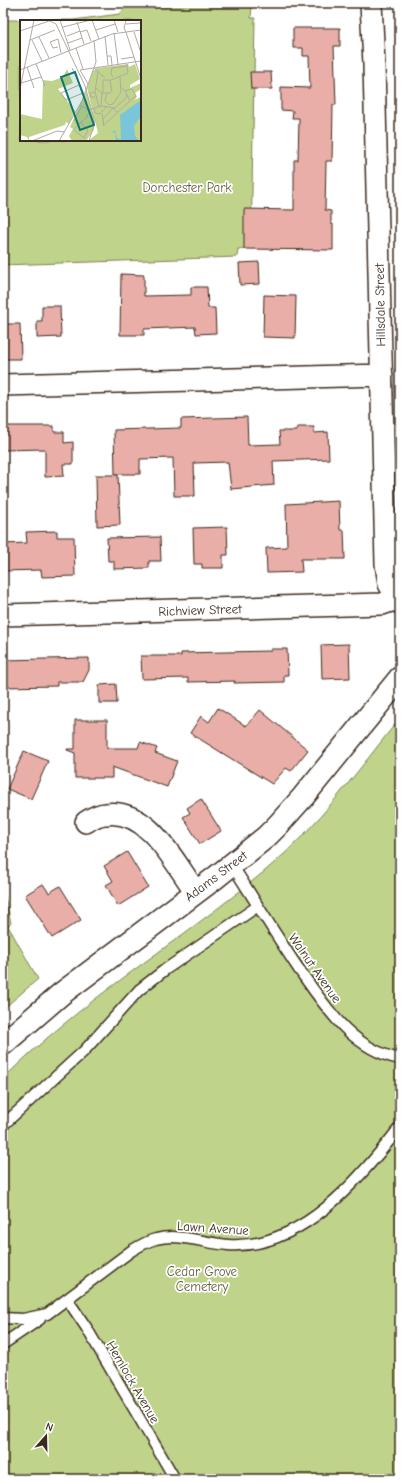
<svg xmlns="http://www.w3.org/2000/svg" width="403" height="1482" font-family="'Comic Neue',sans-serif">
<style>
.green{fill:#bfd48a;stroke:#7d7f54;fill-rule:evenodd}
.building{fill:#e9aea8;stroke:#3b2a1e}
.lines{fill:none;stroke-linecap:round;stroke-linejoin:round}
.service-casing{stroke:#3b2a1e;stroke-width:13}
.minor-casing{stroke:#3b2a1e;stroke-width:24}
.secondary-casing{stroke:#3b2a1e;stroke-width:25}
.service{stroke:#fff;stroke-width:10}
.minor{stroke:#fff;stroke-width:21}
.secondary{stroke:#fff;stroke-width:22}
.labels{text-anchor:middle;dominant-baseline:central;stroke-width:3.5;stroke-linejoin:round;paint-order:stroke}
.park-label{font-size:13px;fill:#635d3e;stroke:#fff}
.street-label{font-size:13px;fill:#3b2a1e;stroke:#fff}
.inset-road{fill:none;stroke:#b1aaa5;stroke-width:1}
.view{fill:#0f766e;fill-opacity:0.15;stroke:#0f766e;stroke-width:2}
.inset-edge{fill:none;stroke:#3b2a1e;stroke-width:2}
</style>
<rect width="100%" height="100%" fill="#fff"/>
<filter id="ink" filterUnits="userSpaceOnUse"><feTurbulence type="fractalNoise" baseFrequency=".025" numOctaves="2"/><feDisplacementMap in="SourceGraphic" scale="8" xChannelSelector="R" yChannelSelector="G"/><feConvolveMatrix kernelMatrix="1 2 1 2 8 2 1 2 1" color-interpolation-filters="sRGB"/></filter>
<g filter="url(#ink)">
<path class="green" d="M129 3H252L251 18H255L251 248 238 249 237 257 3 265V20H73L120 14ZM21 21H140V140H21Z
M400 718V1479H3V1079C82 999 180 942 266 870 318 827 358 770 400 718Z
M3 888 11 923 8 926 38 979 3 1009Z"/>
<path class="building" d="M293 28H340V46H334L336 105H333L332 161H326L325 210 331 211V224H333V250L244 249V209L294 210V160H298L299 118H292L293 111 281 110V87L310 88 309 56H303V48H293Z
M250 72H271L272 89H251Z
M259 262 260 284 240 285 239 263Z
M121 274 144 275V296L191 295V287H207L208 308H215L216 333 196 334 195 327 144 329V335H120Z
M264 295 296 296 295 338 263 337Z
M42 306H60L61 337 37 338V321H42Z
M3 324H20L21 359H3Z
M247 417 248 445 280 444 279 431H297V427H314V433L328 432 329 459 273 461 274 485 231 489 228 462 194 463 195 496H174L173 458 140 459V474H115L114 430 181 428V419Z
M3 426H54V432H64V443L73 442V464H63L64 476 45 477V449L3 450Z
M96 475H118L120 525 97 526Z
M339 501 340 530H344L345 559H301L302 572 267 573 266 548 287 547 286 504Z
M227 527 228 555H223V568H202V564H194L193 528Z
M57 531V537H74L75 576 42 577 41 570 3 571V544L27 543 26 532Z
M160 537 161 561H149V568L114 569V561H108L107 538Z
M349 644 350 678 322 679 321 645Z
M271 649H287L288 675H284V682L234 683 235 681 188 682V678L142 679 141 656H181V653L271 651Z
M89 658V670L83 682H57V686L3 687V660Z
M116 684 117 703H99V685Z
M218 708 246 726 260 710 308 750 291 771 286 768 272 784 190 733 201 716 209 722Z
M75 720H107V748H138L140 742 157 748 155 753 177 761 167 787 112 767V778H75V753L67 750V749H75Z
M24 751 48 761 31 799 7 789Z
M201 799 221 831 200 844 183 817 190 813 187 808Z
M127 852 148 887 118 906 106 885 113 881 104 866Z
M43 884 49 893 60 886 81 920 52 938 25 895Z"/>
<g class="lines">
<g class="service-casing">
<path id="service" d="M232 865C254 899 275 934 298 968 325 1006 351 1049 400 1059
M3 1125 84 1051 139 990 166 969 258 906
M67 1299 86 1327 175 1479
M3 1318 23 1319 47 1314 131 1251C139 1246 147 1241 156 1239 180 1233 204 1243 228 1245 301 1250 360 1179 400 1127
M3 1344 40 1319"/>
</g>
<g class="minor-casing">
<path id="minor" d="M371 3 374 64 386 564 389 584 400 603
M3 385 382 375
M3 615 382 604 397 599
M86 822C92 818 99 814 106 814 149 808 175 864 196 892"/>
</g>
<g class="secondary-casing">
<path id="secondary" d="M3 1044 61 994 215 878 266 837 278 825 303 797 400 678"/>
</g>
<use href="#service" class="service"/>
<use href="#minor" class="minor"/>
<use href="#secondary" class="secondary"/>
</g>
</g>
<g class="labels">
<g class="park-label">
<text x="187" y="187">Dorchester Park</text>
<text x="202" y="1271">Cedar Grove<tspan x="202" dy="15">Cemetery</tspan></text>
</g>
<g class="street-label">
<text transform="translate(380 305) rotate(-91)">Hillsdale Street</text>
<text transform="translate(200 610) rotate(-2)">Richview Street</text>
<text transform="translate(216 876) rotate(-37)">Adams Street</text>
<text transform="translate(315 968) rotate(55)">Walnut Avenue</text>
<text transform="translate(213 1228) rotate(4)">Lawn Avenue</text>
<text transform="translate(133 1382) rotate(60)">Hemlock Avenue</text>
</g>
</g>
<g transform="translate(20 20)">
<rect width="121" height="121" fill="#fff"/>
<path d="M108 44 109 47 115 44 120 59 110 65V68L121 63V69L115 73 117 77 114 80 121 77V121H68L78 113 67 68 73 51 77 48ZM47 49 53 63 38 69 55 91 49 104 46 102 45 105 9 117V121L7 117 0 115V94L22 99 23 60 32 61 43 57ZM66 71 74 98V110L66 121H52L49 116 53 109 50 107Z" fill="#bfd48a"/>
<path d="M121 80V96L114 106 115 116 119 121H96L95 112 91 113 95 110 97 118 101 120 100 95Z" fill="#7ac5da"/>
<path class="inset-road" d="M28 0 36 4 65 66 75 102 69 121M40 0 50 30M72 0 79 19M94 0 98 12M57 2 64 24M106 4 120 3M43 7 71 0M76 10 95 4M0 11 29 1M60 12 67 10 71 21M106 12 104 8 106 0M106 12 121 59M114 12 121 33M94 13 98 44M47 16 60 11M85 16 88 45M19 17 29 38M10 20 35 10M12 20 22 41M48 23 62 18M38 27 33 28 30 22 38 19 41 33M56 28 63 49M87 36H91L92 45M101 39 114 37M16 44 25 66M7 47 14 68M52 48 64 74M74 48 85 58M0 50 92 14 121 10M78 51 75 72 79 87M93 57 91 54 92 48 107 46M83 60H90L92 72M91 60 108 53 107 44M1 63 21 57M68 64 60 50 121 41M59 65 41 73 46 80 63 73M76 68 82 73H91M0 69 14 0M105 71 112 69 116 76 111 80M75 72 70 73 71 77H75M83 73V60M87 73 85 81 89 85 93 84 101 72 100 57M60 85 68 90 81 86 95 88 107 77 106 72 100 66M81 86 82 73M74 88 75 93 79 94 87 87M82 93 84 106 83 101M83 99 93 88 98 93M59 103 54 110 64 118 68 110 60 102M59 104 67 97 70 89M85 104 110 81 107 75M58 105 54 100 62 86M12 121 37 111 45 112M39 121 62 81 76 42 74 20"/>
<path class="view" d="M55 52 74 105 60 110 41 57Z"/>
<rect width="121" height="121" class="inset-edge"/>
</g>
<rect width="403" height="1482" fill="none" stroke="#fff" stroke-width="16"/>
<rect x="8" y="8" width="387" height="1466" fill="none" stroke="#3b2a1e" stroke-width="1.5" filter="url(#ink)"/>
<g transform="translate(46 1436) rotate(20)" stroke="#ffffff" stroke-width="3" paint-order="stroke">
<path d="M0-3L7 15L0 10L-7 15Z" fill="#3b2a1e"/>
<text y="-6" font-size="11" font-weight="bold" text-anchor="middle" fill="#3b2a1e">N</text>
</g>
</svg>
